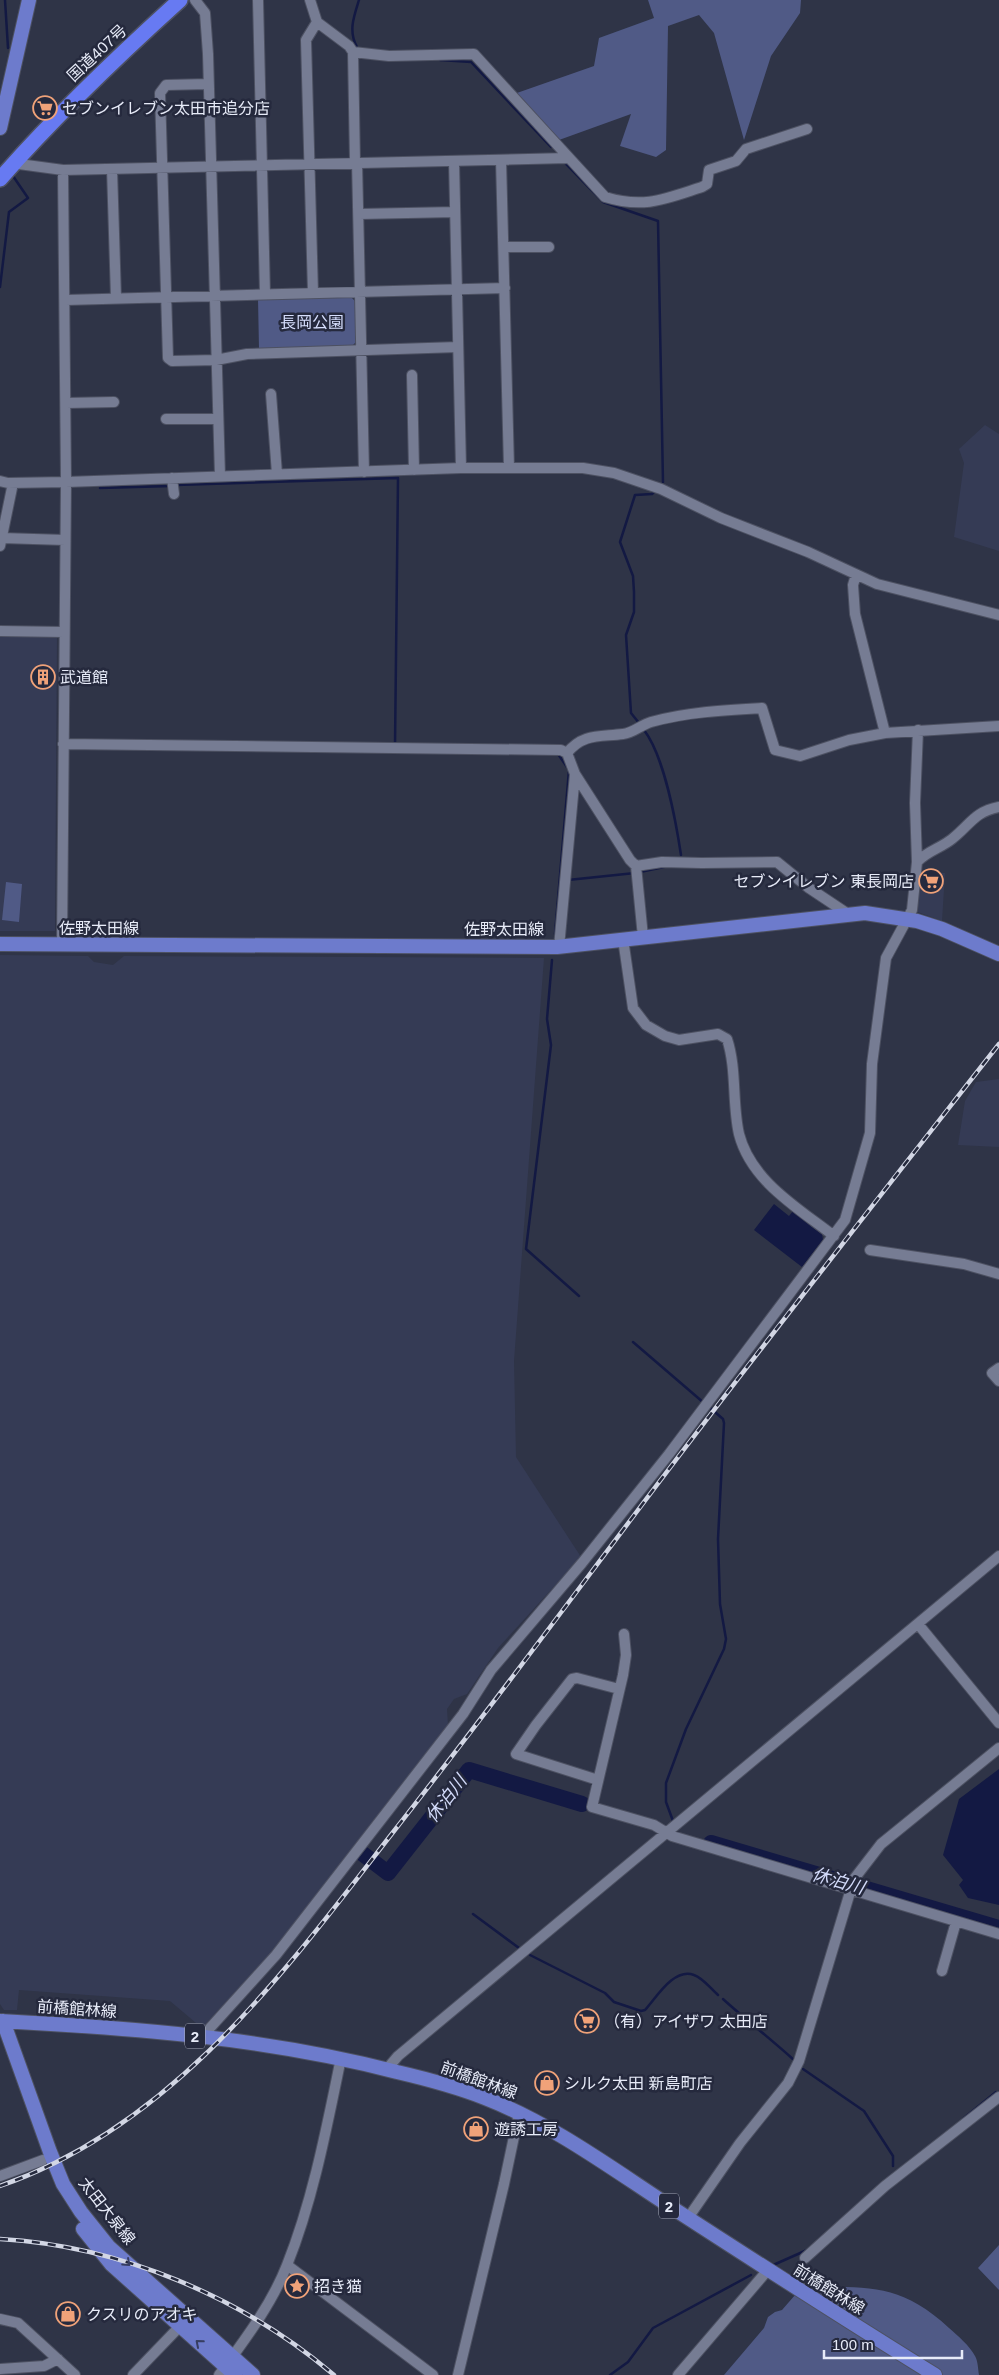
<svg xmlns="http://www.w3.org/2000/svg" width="999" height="2375" font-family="Arial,'Noto Sans JP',sans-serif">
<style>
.built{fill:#353b55}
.green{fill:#505a86}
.water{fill:#131943}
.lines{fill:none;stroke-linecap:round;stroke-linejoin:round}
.stream{stroke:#131943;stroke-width:2.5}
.river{stroke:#131943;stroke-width:16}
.minor-casing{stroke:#4d5162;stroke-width:12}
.major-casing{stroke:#4d5162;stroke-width:16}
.highway-casing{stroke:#4d5162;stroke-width:18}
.minor{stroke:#767c93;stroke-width:10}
.major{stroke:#6d7bcc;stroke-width:14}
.highway{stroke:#677af2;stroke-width:15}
.rail-casing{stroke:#d2d6e4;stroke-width:4.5}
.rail{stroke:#25293d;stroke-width:2.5;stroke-dasharray:8;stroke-linecap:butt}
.oneway{stroke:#373e61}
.labels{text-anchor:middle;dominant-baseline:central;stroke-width:5;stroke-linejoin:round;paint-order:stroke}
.shield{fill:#25293d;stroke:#adb1c0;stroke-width:1}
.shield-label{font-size:15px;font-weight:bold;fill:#e7ebf8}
.street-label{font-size:16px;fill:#e7ebf8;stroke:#25293d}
.poi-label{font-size:16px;fill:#e7ebf8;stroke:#25293d;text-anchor:start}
.park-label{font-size:16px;fill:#d6defd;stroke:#25293d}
.water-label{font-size:18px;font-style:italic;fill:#d2daf9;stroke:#25293d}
</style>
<rect width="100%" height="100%" fill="#2f3447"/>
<path class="built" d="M985 425 999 434V551L954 537 964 463 959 449Z
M0 635 57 636 55 931H0Z
M918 871 945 873 942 921 915 911Z
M0 955 88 956 94 962 113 965 124 956 544 958 514 1361 516 1457 581 1557 498 1648 467 1694 454 1699 447 1709 448 1725 272 1952 202 2028 170 2001 19 1990 17 2010H4L0 2004Z
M999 1079V1147L958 1145 965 1101 976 1082Z"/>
<path class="green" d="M648 0H801L800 13 771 56 744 140 714 33 699 15 668 26 666 150 656 157 620 146 631 114 559 140 514 94 594 66 599 38 654 18Z
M350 296 355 301 357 341 353 345 259 349 258 299Z
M6 882 22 884 19 922 2 920Z
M999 2245V2290L978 2268Z
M802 2287C866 2288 898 2281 949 2328 957 2335 970 2346 975 2356 978 2361 978 2369 979 2375H724L764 2328 768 2317 775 2312 782 2310Z"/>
<path class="water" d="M774 1204 789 1216 793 1211 822 1234 823 1240 802 1267 754 1230Z
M999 1769V1905L968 1898 959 1885 963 1880 943 1855 959 1799Z"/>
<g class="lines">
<path class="stream" d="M5 0 8 48
M357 47C348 31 354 16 359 0
M440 60 471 62 551 147
M566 164 603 202 658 221 663 482
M0 287 9 212 28 198 13 176
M176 485 398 478 395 746
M100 488 171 486
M639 723 631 713 626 635 634 612V592L633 576 620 542 635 495 652 494 655 491
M644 730C664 756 676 822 681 855
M640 872 664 867
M568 880 635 873
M555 934 569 770 558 754
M552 960 547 1019 551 1045 526 1249 579 1296
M633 1342 704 1403
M673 1821 666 1802V1783L686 1729 724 1649 726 1639 720 1604 718 1539 724 1423 723 1419 708 1406
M473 1914 519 1948
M530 1955 605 1993 614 2002 641 2011 645 2010C656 1998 674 1967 694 1975 703 1978 711 1989 718 1995
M723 1999C746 2020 771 2039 795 2061
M803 2069 864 2111 893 2156V2166
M964 2118 996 2092
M771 2266 807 2250
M610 2375 628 2362 653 2328 751 2275"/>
<path class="river" d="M711 1843 999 1928
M363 1854 388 1873 469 1770 582 1804"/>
<g class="minor-casing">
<path id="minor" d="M195 0 205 13 208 54 220 476
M258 0 265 294
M310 0 317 22 349 46 353 52 355 162
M353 52 389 56 474 54 605 197C644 209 665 199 702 187L707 184 709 170 736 161 746 149 807 129
M208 84 166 85 160 93 168 358 172 361 216 360 247 354 458 347
M501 160 509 468
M16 161 19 164 63 170 568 158
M454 161 461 468
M357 162 364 472
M112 169 116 298
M359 214 455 212
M504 247H549
M313 293 306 40 317 22
M66 300 505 288
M412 375 414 470
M271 394 277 474
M66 403 114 402
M166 419H218
M172 478 174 494
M0 481 8 483 66 482 461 468H583L614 473 661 489 721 518 808 552 877 584 999 615
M2 538 65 540
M0 546 13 483
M856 575 853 585 855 614 885 733
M0 631 64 632
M63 744 561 750 567 753 575 774 630 860 636 866 662 862 702 863 777 862 809 888 848 914
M567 753C583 733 600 737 623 734 633 733 641 725 651 722 686 712 726 710 762 708L775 750 800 756 849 740 885 733 999 726
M917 862C927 851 941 848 952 839 971 824 974 812 999 807
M636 866 643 937
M623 939 633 1008 646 1025 665 1036 679 1040 718 1034 727 1039C737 1069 732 1104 739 1134 751 1181 798 1208 834 1236
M62 945 66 482 63 170
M559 947 575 774
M870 1250 964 1264 999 1274
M999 1368 992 1373 999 1381
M918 1624 999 1723
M624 1634 626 1655 623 1675 592 1807 654 1825 672 1836 999 1934
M598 1780 516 1754 536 1725 572 1679 577 1678 619 1689
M942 1971 956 1922
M208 2037 210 2028 276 1955 463 1714 491 1670 582 1563 669 1454 845 1220 870 1133 872 1064 886 958 912 910 917 862 915 803 918 730
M387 2069 398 2056 999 1556
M0 2176 43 2160
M688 2218 740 2143 788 2083 799 2061 854 1879 881 1844 999 1748
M805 2258 885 2186 999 2097
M287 2265 433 2375
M0 2319 18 2323 75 2375
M0 2369 44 2366 58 2359
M133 2375 184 2322
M219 2375C244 2341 272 2304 287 2265 313 2200 327 2126 341 2058
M458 2375 504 2184 519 2113
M678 2375 767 2271"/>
</g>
<g class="major-casing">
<path id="major" d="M0 128 29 0
M0 944 557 947 865 913 917 921 942 929 999 954
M0 2021C133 2028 267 2038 397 2072 427 2079 457 2087 485 2098 552 2124 611 2168 671 2207 759 2264 846 2320 935 2375
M3 2021 50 2152 63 2184 81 2212 109 2247 253 2375
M83 2229 111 2264 235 2375"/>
</g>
<g class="highway-casing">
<path id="highway" d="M0 179C56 115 117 57 180 0"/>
</g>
<use href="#minor" class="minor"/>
<use href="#major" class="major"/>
<use href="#highway" class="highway"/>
<g class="rail-casing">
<path id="rail" d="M0 2186C175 2125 285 1971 394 1831 475 1728 553 1623 632 1518 752 1358 876 1201 999 1044
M0 2239C121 2246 242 2297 334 2375"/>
</g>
<use href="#rail" class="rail"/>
</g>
<defs><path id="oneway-chevron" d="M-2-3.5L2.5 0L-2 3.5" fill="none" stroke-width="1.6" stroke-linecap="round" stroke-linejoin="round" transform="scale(1.25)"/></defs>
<g class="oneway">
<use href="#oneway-chevron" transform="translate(127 2263) rotate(42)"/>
<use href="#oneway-chevron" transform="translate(199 2343) rotate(-139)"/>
</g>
<defs>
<g id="supermarket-ring" transform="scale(1.25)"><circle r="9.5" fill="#25293d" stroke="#f0a279" stroke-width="1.5"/><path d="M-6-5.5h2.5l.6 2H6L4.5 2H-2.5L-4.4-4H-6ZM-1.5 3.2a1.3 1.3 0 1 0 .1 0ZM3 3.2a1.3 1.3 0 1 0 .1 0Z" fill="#f0a279"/></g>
<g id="building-ring" transform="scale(1.25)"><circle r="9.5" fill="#25293d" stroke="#f0a279" stroke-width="1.5"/><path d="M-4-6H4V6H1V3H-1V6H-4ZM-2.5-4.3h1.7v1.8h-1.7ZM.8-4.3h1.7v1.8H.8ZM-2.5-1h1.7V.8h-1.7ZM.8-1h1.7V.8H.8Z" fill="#f0a279"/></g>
<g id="shop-ring" transform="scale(1.25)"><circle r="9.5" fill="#25293d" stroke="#f0a279" stroke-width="1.5"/><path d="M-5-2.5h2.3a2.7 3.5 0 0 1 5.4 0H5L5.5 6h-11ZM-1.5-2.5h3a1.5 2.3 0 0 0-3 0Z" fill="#f0a279"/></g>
<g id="sight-ring" transform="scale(1.25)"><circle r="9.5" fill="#25293d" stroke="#f0a279" stroke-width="1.5"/><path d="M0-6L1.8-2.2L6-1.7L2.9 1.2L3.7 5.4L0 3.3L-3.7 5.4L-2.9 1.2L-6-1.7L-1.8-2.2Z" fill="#f0a279"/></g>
</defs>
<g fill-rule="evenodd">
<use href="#supermarket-ring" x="45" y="108"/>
<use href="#building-ring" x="43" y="677"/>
<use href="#supermarket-ring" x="931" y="881"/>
<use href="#supermarket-ring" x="587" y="2021"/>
<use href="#shop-ring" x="547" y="2083"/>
<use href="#shop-ring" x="476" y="2129"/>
<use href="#sight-ring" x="297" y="2286"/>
<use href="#shop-ring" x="68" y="2314"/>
</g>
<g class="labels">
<g class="shield">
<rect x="185" y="2023.5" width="20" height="25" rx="4"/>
<rect x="659" y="2193.5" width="20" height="25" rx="4"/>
</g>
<g class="shield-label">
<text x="195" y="2036">2</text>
<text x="669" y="2206">2</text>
</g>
<g class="street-label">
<text transform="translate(97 53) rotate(-43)">国道407号</text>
<text x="99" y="928">佐野太田線</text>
<text x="504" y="929">佐野太田線</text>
<text transform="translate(77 2009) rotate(4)">前橋館林線</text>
<text transform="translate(479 2080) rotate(20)">前橋館林線</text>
<text transform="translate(107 2211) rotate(52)">太田大泉線</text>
<text transform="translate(829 2289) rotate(32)">前橋館林線</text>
</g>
<g class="poi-label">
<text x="62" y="108">セブンイレブン太田市追分店</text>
<text x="60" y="677">武道館</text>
<text x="914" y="881" text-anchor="end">セブンイレブン 東長岡店</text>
<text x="604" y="2021">（有）アイザワ 太田店</text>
<text x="564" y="2083">シルク太田 新島町店</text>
<text x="494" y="2129">遊誘工房</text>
<text x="314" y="2286">招き猫</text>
<text x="86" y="2314">クスリのアオキ</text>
</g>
<g class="park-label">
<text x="312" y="322">長岡公園</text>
</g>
<g class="water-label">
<text transform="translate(446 1799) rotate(-52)">休泊川</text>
<text transform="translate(838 1881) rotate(16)">休泊川</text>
</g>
</g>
<path d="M824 2350v8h138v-8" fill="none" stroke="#e7ebf8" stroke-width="2.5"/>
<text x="832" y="2350" font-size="15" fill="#e7ebf8" stroke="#25293d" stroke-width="4" paint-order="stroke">100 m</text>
</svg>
